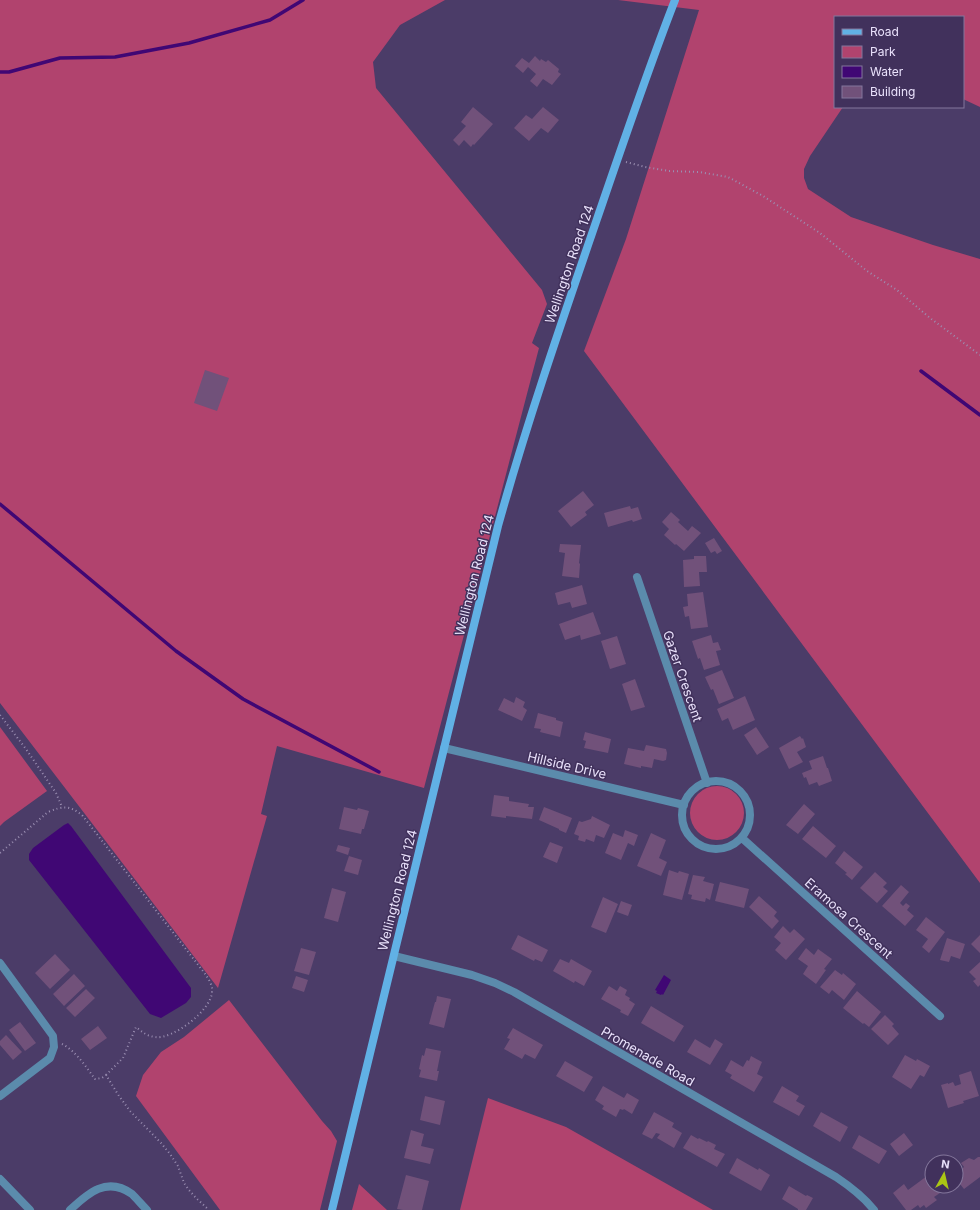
<svg xmlns="http://www.w3.org/2000/svg" width="980" height="1210" font-family="Inter,sans-serif">
<style>
.green{fill:#b1436e}
.water{fill:#400774}
.lines{fill:none;stroke-linecap:round;stroke-linejoin:round}
.stream{stroke:#400774;stroke-width:3.5}
.building{fill:#71517a}
.path{stroke:#9b8fb2;stroke-width:2;stroke-dasharray:1 3;stroke-linecap:butt}
.street{stroke:#5b8bac;stroke-width:8}
.secondary{stroke:#61b1e5;stroke-width:8}
.labels{text-anchor:middle;dominant-baseline:central;stroke-width:3;stroke-linejoin:round;paint-order:stroke}
.street-label{font-size:13px;fill:#e9e1fb;stroke:#41315c}
</style>
<rect width="100%" height="100%" fill="#4b3c68"/>
<path class="green" d="M0 0H445L400 25 373 62 376 88 542 290 547 304 532 343 539 348 424 788 277 746 261 814 267 816 218 988 0 703Z
M618 0H980V107L963 99V17H835V107H843L810 156 804 169V178L808 189 851 217 933 245 980 259V883L584 351 626 239 699 10Z
M0 727 47 791 4 822 0 826Z
M690 813a27 27 0 1 1 54 0a27 27 0 1 1-54 0Z
M229 1000 322 1121 331 1131 337 1141 320 1210H220L136 1096 143 1075 161 1052 184 1037Z
M488 1098 566 1127 713 1210H460Z
M359 1184 387 1210H352Z"/>
<path class="water" d="M68 823 71 826 191 988V997L186 1003 161 1018 150 1014 29 860V854L33 848 64 825Z
M664 975 671 980 663 995 662 994 661 995 656 993 657 991 655 990Z"/>
<g class="lines">
<path class="stream" d="M0 72H9L60 58 115 57 189 43 270 20 303 0
M921 371 980 415
M0 504 176 651 243 699 379 772"/>
</g>
<path class="building" d="M535 56 540 61 541 59 546 62 548 60 559 69 558 72 561 74 552 85 543 79 537 87 530 81 536 74 528 67 523 73 515 66 522 58 529 63Z
M473 107 493 124 474 145 473 144 471 147 464 140 459 146 453 140 466 126 461 122Z
M543 107 559 120 548 133 541 128 529 141 514 128 526 115 532 119Z
M205 370 229 378 217 411 194 403Z
M583 491 594 505 585 512 587 515 571 527 558 511Z
M630 506 631 509 638 507 642 519 633 522 632 520 608 527 604 513Z
M671 512 680 520 678 522 688 531 692 526 701 533 684 551 676 544 675 545 664 535 669 529 662 522Z
M714 538 722 551 717 554 715 551 711 553 705 543Z
M560 544 581 545 579 563 580 564 579 578 562 576 565 553 559 552Z
M694 556H706L707 572H699L700 586 684 587 683 560 694 559Z
M582 585 587 604 572 608 570 602 558 605 555 593Z
M703 592 708 627 691 629 689 616 685 617 683 607 688 606 687 594Z
M593 612 601 634 581 640 580 635 565 640 559 624Z
M711 635 713 643 718 642 721 650 716 651 720 665 704 670 700 658 698 659 692 641Z
M617 636 626 664 610 669 601 641Z
M722 670 734 698 719 704 713 689 711 690 705 677Z
M635 679 645 707 631 711 622 684Z
M745 696 755 720 733 730 728 718 722 721 717 709Z
M516 697 525 702 523 707 527 710 522 721 498 710 504 698 514 703Z
M538 713 556 718V720L563 722 560 737 540 732 541 729 534 728Z
M756 727 769 747 757 755 744 735Z
M585 732 611 739 608 753 584 748 586 741 583 740Z
M800 736 802 739 803 738 806 747 797 752 803 762 789 769 779 748Z
M646 745 666 749 667 753 666 760 663 761 654 759 652 768 641 766V768L624 764 628 748 644 751Z
M823 756 827 768H828L832 781 819 786 817 782 809 785 806 777 804 778 802 773 812 769 809 761Z
M494 795 509 797V801L529 804 528 807H534L532 819 506 816V818L491 816Z
M804 804 815 814 798 834 786 825Z
M344 807 357 810 358 808 369 811 364 829H362L361 834 339 829Z
M544 807 572 818 566 833 559 830V829L539 820Z
M592 816 610 825 604 838 596 835 594 842 586 839 585 842 578 840 579 836 574 834 579 821 582 822 591 819Z
M813 826 836 846 826 858 802 839Z
M625 830 638 835 634 846 628 843 621 860 605 853 613 833 623 837Z
M651 833 666 840 659 858 667 862 661 876 637 866Z
M550 842 563 847 557 863 543 857Z
M338 845 350 848 348 855 336 851Z
M844 851 863 867 852 880 845 874 847 873 835 863Z
M349 856 362 860 358 875 344 871Z
M669 870 678 873 679 871 689 874 682 900 663 895Z
M875 872 887 883 883 887 888 891 877 903 860 888Z
M693 875 705 877 703 881 714 884 710 900 706 898 705 902 691 899 692 895 688 894Z
M720 882 749 889 744 908 715 901Z
M901 885 909 892 900 903 903 906 906 903 910 906 907 910 914 916 905 926 882 906Z
M332 888 346 892 338 922 324 918Z
M759 896 777 912 774 916 779 921 772 929 749 907Z
M603 897 618 904 606 933 591 927Z
M621 901 632 905 628 916 617 912Z
M926 917 945 932 929 953 922 947 928 939 916 930Z
M783 926 790 933 794 929 805 939 786 960 775 950 781 943 774 937Z
M518 935 548 950 542 962 535 959 534 961 511 949Z
M980 935V953L971 944Z
M947 938 965 944 960 959 951 956 949 962 940 960Z
M301 948 316 952 309 975 294 971Z
M806 948 814 955 818 949 832 959 824 969 826 970 816 984 803 974 808 966 798 959Z
M55 954 70 970 50 989 35 973Z
M560 959 569 963 571 959 592 971 584 986 575 981 574 983 553 971Z
M980 962V985L978 987 973 981 976 979 969 972Z
M835 970 842 975 843 973 856 984 844 1000 832 990 829 994 820 987Z
M74 974 85 986 64 1006 53 994Z
M296 976 308 980 304 992 292 988Z
M609 986 617 991 620 986 627 990 625 995 630 998 629 1000 635 1004 628 1016 620 1012 621 1010 601 999Z
M86 989 95 998 75 1017 66 1008Z
M857 991 881 1012 869 1027 864 1023 863 1024 843 1008Z
M437 996 451 999 444 1028 429 1024 435 1002H436Z
M651 1006 684 1026 674 1042 641 1023Z
M885 1015 894 1024 892 1026 899 1034 888 1045 871 1029Z
M20 1022 36 1043 25 1051 9 1030Z
M98 1026 107 1038 90 1050 81 1039Z
M513 1028 543 1045 535 1059 525 1054 522 1059 504 1049 510 1039 507 1038Z
M6 1035 22 1052 13 1060 0 1045V1041Z
M695 1039 710 1048 715 1039 723 1044 710 1065 687 1052Z
M426 1048 441 1051 437 1071H439L437 1081 419 1077 421 1070 419 1069 422 1055 424 1056Z
M905 1055 916 1061 917 1059 930 1066 924 1077 920 1075 911 1089 892 1077Z
M751 1056 762 1062 757 1074 763 1077 754 1092 730 1078 732 1075 725 1071 731 1060 743 1067 747 1060 749 1061Z
M565 1061 593 1077 584 1092 556 1076Z
M971 1071 979 1096 963 1101 964 1103 948 1108 941 1085 948 1083V1084L953 1082 955 1086 961 1084 959 1075Z
M603 1086 624 1098 627 1093 639 1100 632 1114 624 1109 623 1110 620 1109 616 1117 602 1109 604 1106 595 1100Z
M782 1086 799 1096 796 1101 805 1106 799 1116 773 1102Z
M425 1096 445 1101 440 1125 420 1120Z
M654 1112 674 1123 672 1127 682 1133 674 1148 657 1138 660 1134 656 1133 652 1139 642 1134Z
M821 1112 848 1127 840 1142 813 1126Z
M411 1130 424 1134 421 1146 434 1149 430 1164 404 1158Z
M904 1133 913 1145 899 1156 890 1144Z
M691 1135 698 1139 699 1138 707 1142 708 1141 716 1145 714 1149 725 1154 717 1167 683 1148Z
M859 1135 887 1151 879 1164 852 1148Z
M978 1157H980V1177L964 1189 956 1179V1174L964 1167 961 1163 969 1158 974 1160Z
M737 1158 758 1170 759 1168 770 1175 761 1191 729 1173Z
M406 1175 429 1181 422 1210H403L397 1209Z
M927 1176 932 1182V1186H935L940 1193 934 1197 937 1200 926 1208 924 1205 920 1208 918 1205 911 1210H906L893 1193 904 1184 908 1190Z
M789 1186 806 1196 807 1195 813 1198 806 1210H798V1209L782 1199Z"/>
<g class="lines">
<path class="path" d="M626 162 645 167 669 171 699 172 728 177 763 196 820 233 867 271 897 290 930 318 980 355
M0 715 26 749 56 793 62 807
M0 853 48 812C63 806 69 805 82 815L206 975C209 980 213 986 212 992 211 1011 172 1040 155 1037 147 1036 142 1032 136 1027L123 1058 106 1075
M62 1044C76 1051 86 1067 95 1079L102 1078 106 1075 119 1096 130 1111 161 1143 170 1154 178 1166 184 1183 189 1190 196 1198 209 1210"/>
<path class="street" d="M637 577 707 783
M444 748 684 805
M682 815a34 34 0 1 1 68 0a34 34 0 1 1-68 0Z
M742 838 940 1016
M394 956 472 975 495 983 514 992 836 1177C851 1187 863 1196 874 1210
M0 963 53 1036 54 1047 50 1058 0 1096
M0 1179 30 1210
M70 1210C88 1193 107 1176 132 1194 137 1199 142 1205 147 1210"/>
<path class="secondary" d="M332 1210 498 526C527 422 562 321 597 219 622 146 647 72 675 0"/>
</g>
<g class="labels">
<g class="street-label">
<text transform="translate(569 264) rotate(-71)">Wellington Road 124</text>
<text transform="translate(474 575) rotate(-76)">Wellington Road 124</text>
<text transform="translate(683 676) rotate(71)">Gazer Crescent</text>
<text transform="translate(567 765) rotate(13)">Hillside Drive</text>
<text transform="translate(397 890) rotate(-76)">Wellington Road 124</text>
<text transform="translate(849 918) rotate(42)">Eramosa Crescent</text>
<text transform="translate(648 1056) rotate(30)">Promenade Road</text>
</g>
</g>
<rect x="834" y="16" width="130" height="92" fill="#41315c" stroke="#84779c"/>
<rect x="842" y="29" width="20" height="6" fill="#61b1e5" stroke="#84779c"/>
<text x="870" y="36" font-size="12" fill="#e9e1fb">Road</text>
<rect x="842" y="46" width="20" height="12" fill="#b1436e" stroke="#84779c"/>
<text x="870" y="56" font-size="12" fill="#e9e1fb">Park</text>
<rect x="842" y="66" width="20" height="12" fill="#400774" stroke="#84779c"/>
<text x="870" y="76" font-size="12" fill="#e9e1fb">Water</text>
<rect x="842" y="86" width="20" height="12" fill="#71517a" stroke="#84779c"/>
<text x="870" y="96" font-size="12" fill="#e9e1fb">Building</text>
<g transform="translate(944 1174) rotate(8)"><circle r="19" fill="#41315c" stroke="#84779c"/>
<path d="M0-3L7 15L0 10L-7 15Z" fill="#abc614"/>
<text y="-6" font-size="11" font-weight="bold" text-anchor="middle" fill="#e9e1fb">N</text>
</g>
</svg>
